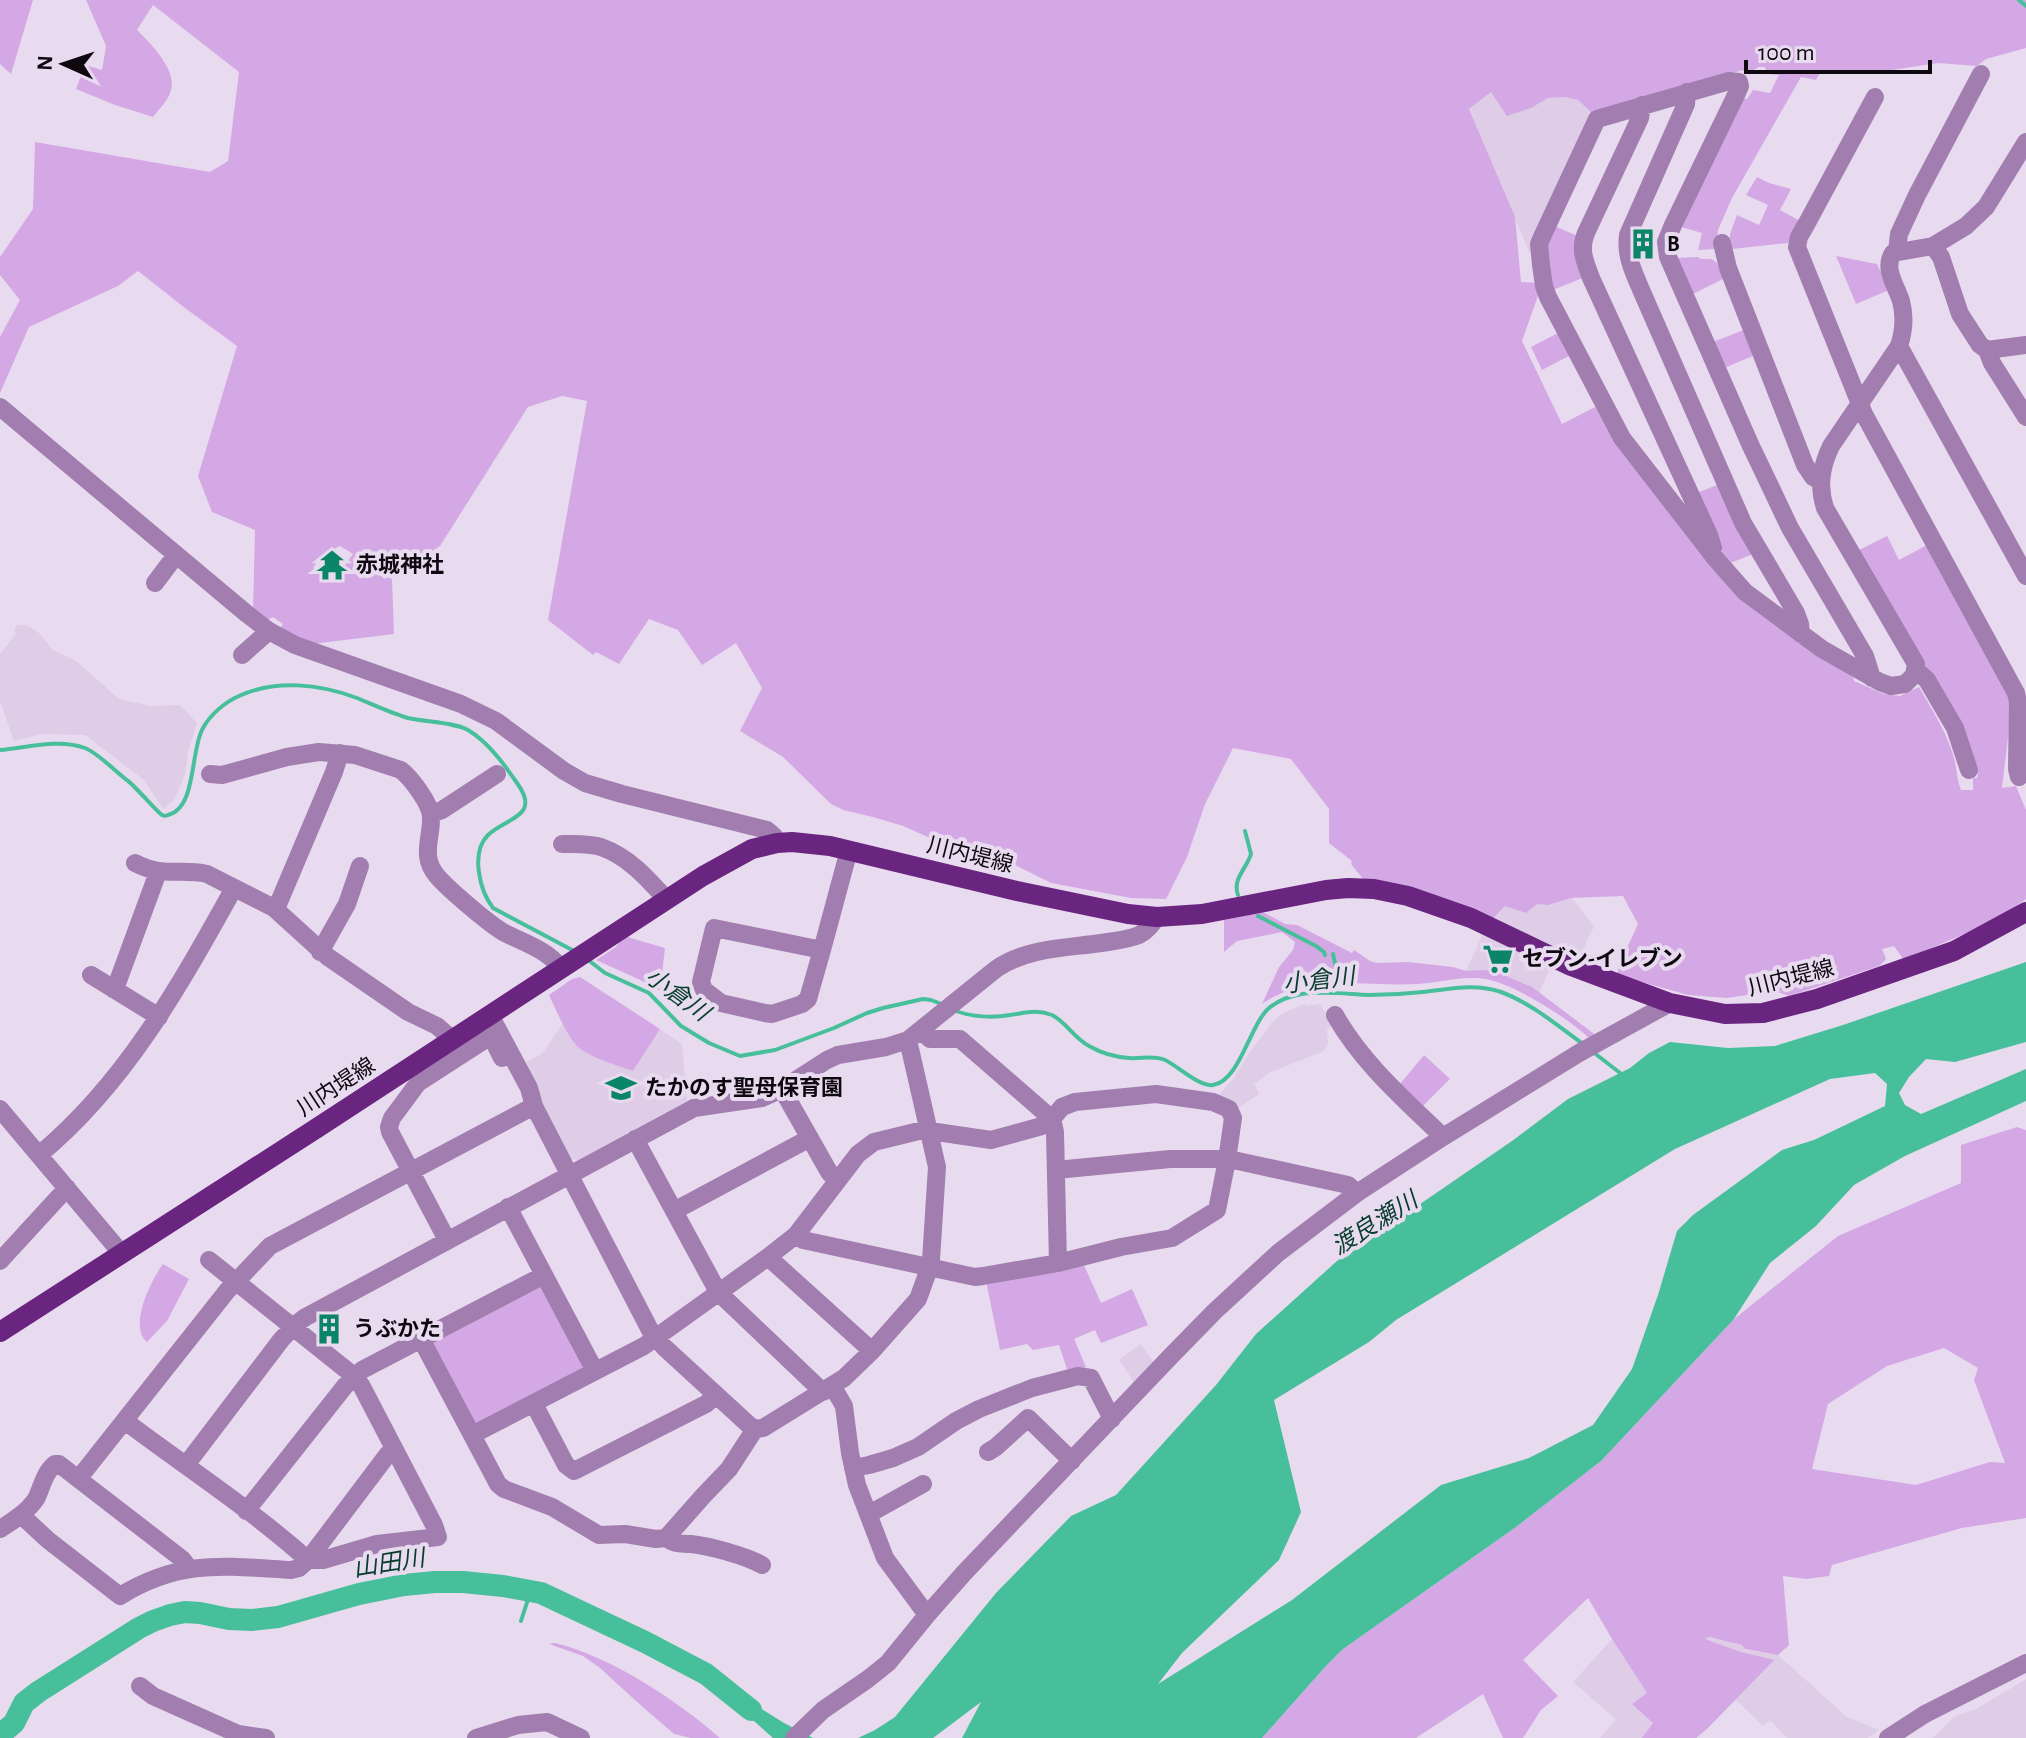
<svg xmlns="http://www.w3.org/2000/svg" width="2026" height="1738" font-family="'Alegreya Sans','Noto Sans JP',sans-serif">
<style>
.built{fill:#dfcce6}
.green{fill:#d4a8e5;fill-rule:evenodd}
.water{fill:#47bf9a;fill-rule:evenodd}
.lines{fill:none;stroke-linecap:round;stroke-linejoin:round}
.stream{stroke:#47bf9a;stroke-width:4}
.river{stroke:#47bf9a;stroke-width:22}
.minor{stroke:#a17eaf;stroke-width:18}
.major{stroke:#692580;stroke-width:20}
.labels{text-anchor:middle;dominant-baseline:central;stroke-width:8;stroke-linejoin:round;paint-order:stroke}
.poi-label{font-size:22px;font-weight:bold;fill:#0e0910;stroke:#e9dbef;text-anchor:start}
.street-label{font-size:22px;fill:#0e0910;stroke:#e9dbef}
.water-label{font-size:24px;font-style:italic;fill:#073d2e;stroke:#e9dbef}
</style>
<rect width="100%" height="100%" fill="#e9dbef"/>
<path class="built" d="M1491 92 1531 108 1548 98 1565 97 1578 100 1591 112 1530 254 1469 109Z
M17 625H27L39 633 53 650 76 661 119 699 151 706 180 705 197 723 188 751 185 774 175 799 163 809 144 780 85 735 40 734 14 741 0 701V654L16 634 14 630Z
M1572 898 1594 927 1587 940 1579 962 1494 920 1505 906 1537 904Z
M1483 934 1551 966 1539 993 1524 983 1466 971Z
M1305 1004 1307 1006 1320 1004 1332 1025 1327 1030 1328 1043 1324 1051 1269 1073 1254 1084 1259 1094 1239 1108 1215 1099 1234 1078 1249 1053 1274 1020 1283 1013Z
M563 1023 578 1047 633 1071 660 1029 682 1044 687 1101 578 1160 571 1159 523 1064 542 1054Z
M1141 1344 1155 1364 1136 1385 1119 1360Z
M1708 1637 1742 1645 1746 1650 1778 1655 1847 1717 1879 1730 1868 1738H1787L1770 1720 1763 1726 1736 1700 1696 1738H1600L1616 1719 1573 1682 1612 1639 1647 1693 1677 1660Z
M2026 1679V1738H1933L1955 1716 1976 1709Z"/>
<path class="green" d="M0 0H33L11 74 0 64Z
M86 0H2026V48L1986 59 1977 66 1938 63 1879 72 1820 73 1816 80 1801 77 1732 198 1718 230 1716 249 1698 250 1702 233 1678 226 1740 97 1747 99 1753 90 1770 93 1779 75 1767 74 1765 67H1759L1747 74 1743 70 1591 112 1578 100 1565 97 1548 98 1531 108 1507 116 1491 92 1469 109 1515 217 1521 282 1537 283 1539 293 1522 341 1562 424 1595 407 1739 595 1853 677 1854 681 1884 694 1900 696 1919 687C1932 710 1947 732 1954 758 1957 769 1957 780 1961 790H1973V778H1977C1980 767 1976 761 1968 754L1933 679 1857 551 1887 536 1899 560 1929 544 2013 696 2002 788 2016 786 2026 810V899L1994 921 1904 960 1894 946 1882 949 1886 959 1879 966 1789 996 1775 991 1727 998 1688 995 1617 975 1620 963 1638 924 1623 896 1571 898 1548 905 1537 904 1526 913 1505 906 1493 919 1363 879 1351 864 1352 861 1329 843V809L1291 759 1233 748 1205 804 1187 857 1166 899 1131 898 1051 883 1013 864 978 851 928 837 903 826 873 817 843 810 831 804 783 757 740 731 762 688 736 643 702 665 678 630 649 619 619 664 596 652 593 655 548 620 587 401 562 396 528 407 440 546 392 578 394 634 312 644 280 629 283 624 273 617 266 621 253 610 255 530 212 512 198 476 237 346 185 308 138 271 118 286 29 327 0 393V337L20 300 0 275V257L33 209 35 142 210 172 228 161 239 72 153 5 137 30C150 43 177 69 171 90 169 100 159 109 153 117L115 105 76 89 85 65 102 70 106 46ZM340 546 353 554 332 583 313 568 322 555Z
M1757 177 1769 183 1791 189 1780 210 1802 222 1792 239 1788 243 1732 249 1730 247V234L1737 215 1759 225 1768 205 1746 195Z
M1552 225 1580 237 1583 278 1555 289 1549 286 1545 242Z
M1836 256 1877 264 1889 290 1856 304Z
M1698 257 1701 259H1712L1717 263 1723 279 1689 296 1677 258Z
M1744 330 1755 355 1722 369 1710 343Z
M1558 333 1569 356 1542 370 1531 347Z
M1720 484 1753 554 1728 564 1694 494Z
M1263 912 1285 924 1297 925 1352 953 1354 950 1370 961 1377 963 1408 962 1453 967 1466 971 1485 970 1496 972 1532 987 1597 1036 1590 1039C1571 1020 1517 986 1490 980 1466 974 1441 983 1417 984 1365 987 1307 972 1262 1004L1279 967 1293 950 1295 942 1282 932 1237 941 1224 952V920Z
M624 936 665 948 660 991 649 984 596 960 616 947Z
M580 977 660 1029 633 1071C619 1066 589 1057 578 1047 568 1038 555 1008 549 995L572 979Z
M1424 1055 1450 1079 1422 1107 1400 1084Z
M2017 1127 2026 1130V1518L1962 1528 1832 1565 1829 1576 1806 1579 1783 1576 1789 1645 1778 1655 1745 1649 1742 1645 1709 1637 1705 1639 1741 1652 1774 1660 1707 1729 1696 1738H1642L1653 1723 1632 1704 1647 1693 1612 1639 1588 1598 1523 1660 1558 1696 1541 1710 1523 1738H1503L1483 1694 1416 1738H1262L1325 1667 1343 1649 1516 1527 1601 1461 1734 1319 1838 1236 1961 1183V1145ZM1944 1348 1978 1368 1974 1380 2005 1463 1990 1462 1916 1485 1812 1469 1828 1404 1887 1366Z
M1083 1263 1101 1303 1132 1289 1148 1325 1101 1343 1095 1330 1074 1339 1086 1367 1068 1372 1059 1345 1033 1350 1027 1344 1000 1350 986 1281Z
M163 1264 189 1279 167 1321 147 1342C128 1327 151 1280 163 1264Z
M535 1285 545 1289 584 1364 581 1373 479 1424 471 1423 431 1346 434 1338Z
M555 1643C610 1656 678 1701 720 1738H691L674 1734 636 1701 600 1668 583 1656 549 1644Z"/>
<path class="water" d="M2026 962V1042L1955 1062 1926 1059 1909 1077 1899 1093 1905 1105 1921 1114 2026 1069V1101L1905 1156 1854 1185 1816 1226 1770 1263 1734 1319 1601 1461 1516 1527 1343 1649 1325 1667 1262 1738H962L981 1702 933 1738H858L875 1730 895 1717 996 1593 1071 1516 1116 1495 1216 1385 1256 1334 1337 1261 1512 1141 1568 1099 1630 1068 1649 1053 1670 1042 1728 1048 1775 1046 1843 1025ZM1875 1073 1887 1084 1885 1106 1814 1140 1782 1150 1693 1215 1677 1231 1658 1295 1632 1369 1593 1425 1529 1458 1441 1485 1292 1600 1158 1684 1182 1653 1279 1560 1301 1512 1274 1400 1369 1342 1396 1320 1675 1149 1830 1079Z
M730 1689 784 1723 813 1738H773L725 1695Z"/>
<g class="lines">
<path class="stream" d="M2019 0 2026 6
M0 750C26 748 59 738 85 748 98 753 116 772 128 781 135 786 159 814 162 815 164 816 166 816 168 815 197 808 190 750 203 728 210 715 225 702 239 696 276 679 320 684 357 698 374 705 391 713 408 718 426 722 453 722 468 730 488 742 504 764 517 783 542 817 505 818 488 835 470 853 480 891 493 908L576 952
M1238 895C1232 879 1247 868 1251 854L1245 831
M1258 916 1316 946 1324 952 1325 955
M1333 954 1338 977
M587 959 605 973 649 993 681 1026 709 1043 740 1056 775 1050 834 1028 867 1013 883 1008 923 999 931 1000 944 1005
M956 1011C972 1017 993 1018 1010 1015 1025 1013 1036 1009 1052 1015 1066 1022 1074 1038 1089 1046 1101 1053 1115 1057 1129 1058 1141 1059 1154 1055 1165 1060 1178 1066 1199 1087 1213 1085 1240 1081 1250 1024 1269 1008 1279 1000 1289 996 1302 994 1324 991 1346 994 1369 995 1387 995 1405 994 1423 992 1450 989 1475 983 1501 992 1531 1003 1558 1026 1583 1044
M1593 1052 1624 1076
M521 1621 531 1590"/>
<path class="river" d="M0 1735 14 1723 24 1703 38 1692 139 1628 153 1621 170 1615 185 1612 200 1613 229 1619 252 1620 278 1617 359 1594 404 1585 435 1582H463L503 1586 541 1593 645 1642 706 1674 751 1710"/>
<path class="minor" d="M1687 92 1686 104 1628 235C1625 256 1634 273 1642 292L1743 523 1796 613 1800 624 1801 634
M1875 97 1807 223 1799 237 1797 247 1864 414 2016 693 2018 702 2017 769 2019 777
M1642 105 1640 118 1586 233C1579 250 1585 261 1591 278L1709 535 1713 548
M1722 243 1728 268 1805 465 1813 477 1820 481
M1933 246 1966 226 1986 207 2026 142
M1897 251 1899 234 1917 195 1981 74
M1899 346 2026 576
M1987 350 1992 363 2026 417
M0 407 247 614 269 631 295 645 461 704 496 721 564 771 585 783 622 794 767 830 774 836 777 843
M155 583 176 555
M242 655 269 631
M1916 670 1927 680 1955 728 1969 770
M1872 678 1865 656 1790 528 1750 444 1668 257 1666 242 1673 225 1736 95 1740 86 1739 82 1729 81 1597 119 1541 239 1539 244 1541 265 1544 286 1548 297 1622 438 1715 558 1745 592 1822 649 1880 682 1891 686 1905 684 1914 675 1916 664 1825 508C1818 486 1821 467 1831 446L1899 346C1904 331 1905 316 1901 301 1896 285 1883 269 1893 253L1933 246 1941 257 1960 314 1980 345 1987 350 2026 345
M210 774 222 775 287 757 319 752 355 755 401 770C411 778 430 803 431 816 432 838 420 856 437 876 448 889 488 923 503 932 524 943 546 949 561 968
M431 814 442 810 497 774
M562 844C574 844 589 843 601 847 629 857 647 878 667 900
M135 863C164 878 179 868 207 874L274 908 328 957 408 1012 437 1026 453 1040
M274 908 279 902 334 772 340 753
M714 928 822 950 808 999 802 1004 772 1014 765 1013 721 1003 704 990 701 982Z
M822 950 849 850
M320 952 347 904 360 866
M91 975 159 1017
M113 989 118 981 158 872
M490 1015 529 1088 534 1106 569 1174 650 1330 664 1347 749 1425 755 1429
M1335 1015C1362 1063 1404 1099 1443 1137
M921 1031 930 1039H960L1052 1119 1055 1132 1058 1263
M782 1089 829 1172 836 1180
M0 1109 122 1254
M635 1139 718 1292 823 1392
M39 1155C126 1083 180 985 234 888
M1056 1170 1170 1159H1215L1238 1161 1348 1185 1357 1193
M508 1207 595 1371
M674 1211 810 1138
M447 1240 390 1132 389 1127 392 1118 418 1083 483 1041 489 1038 495 1044 502 1058
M768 1257 872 1351
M0 1261 67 1188
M421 1339 498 1484 504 1489 552 1507 599 1535 625 1534 656 1539 666 1538 704 1495 729 1469 755 1429 763 1428 844 1378 872 1351 918 1299 926 1277 931 1260 937 1167 908 1040
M830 1388 837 1394 844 1406 850 1453 857 1485 885 1558 927 1615
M534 1404 566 1465 574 1471 706 1404 716 1395
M125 1421C186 1467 251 1509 308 1560H323L377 1544 438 1537 434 1525 361 1385 354 1376 209 1260
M472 1435 644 1346 768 1257 796 1235 858 1154 874 1142 923 1130 991 1140 1042 1126 1052 1119 1062 1107 1075 1102 1156 1094 1213 1102 1229 1109 1233 1118 1227 1160 1217 1210 1172 1238 1121 1247 1058 1263 983 1276 975 1277 803 1240 796 1235
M988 1452 996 1447 1028 1418 1072 1461
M186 1465 281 1340 294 1326 304 1318 694 1108 762 1098 782 1089 827 1060 838 1055 886 1047 908 1040 996 969C1026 948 1066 948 1101 943 1113 941 1127 940 1139 935 1147 931 1152 924 1157 917
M853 1468 869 1465 893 1458 918 1447 956 1421 979 1409 1032 1388 1078 1376 1091 1378 1112 1419
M79 1478 227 1291 270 1246 534 1106
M246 1511 345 1386 362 1370 544 1275
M869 1514 923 1484
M21 1515 48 1540 120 1596C180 1559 224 1566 291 1570L299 1568 308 1560 388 1454 395 1450
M0 1529C13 1521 27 1512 36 1499 42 1487 44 1473 55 1464H59L182 1559 189 1568
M666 1538C675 1545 681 1543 691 1544 710 1546 746 1556 762 1565
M140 1686 153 1696 238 1734 266 1738
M476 1738 518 1725 547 1722 581 1738
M794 1738 823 1710 868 1679 888 1663 927 1615 964 1573 1170 1357 1215 1311 1278 1253 1357 1193 1443 1137 1579 1053 1670 1003
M1888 1738 1925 1714 2026 1663"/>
<path class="major" d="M0 1332 317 1128 703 876 752 849 777 843 792 842 830 846 1017 891 1128 914 1157 917 1202 914 1326 890 1348 888 1374 889 1408 896 1471 918 1571 966 1670 1003 1725 1014 1763 1013 1817 999 1954 951 2026 912"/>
</g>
<defs>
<g id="building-bare" transform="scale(2.4)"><path d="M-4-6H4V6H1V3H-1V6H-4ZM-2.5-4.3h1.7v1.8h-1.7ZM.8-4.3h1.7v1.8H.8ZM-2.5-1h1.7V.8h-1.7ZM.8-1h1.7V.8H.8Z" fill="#0a8567" stroke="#e9dbef" stroke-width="2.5" paint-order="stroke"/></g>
<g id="temple-bare" transform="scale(2.4)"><path d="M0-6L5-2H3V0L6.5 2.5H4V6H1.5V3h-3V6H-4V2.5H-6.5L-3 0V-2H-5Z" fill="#0a8567" stroke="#e9dbef" stroke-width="2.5" paint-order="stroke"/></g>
<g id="supermarket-bare" transform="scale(2.4)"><path d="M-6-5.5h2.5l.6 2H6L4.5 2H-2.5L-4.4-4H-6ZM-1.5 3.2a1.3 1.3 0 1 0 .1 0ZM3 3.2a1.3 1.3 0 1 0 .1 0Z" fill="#0a8567" stroke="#e9dbef" stroke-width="2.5" paint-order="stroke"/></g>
<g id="school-bare" transform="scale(2.4)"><path d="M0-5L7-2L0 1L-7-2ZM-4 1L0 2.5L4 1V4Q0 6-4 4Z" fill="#0a8567" stroke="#e9dbef" stroke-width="2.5" paint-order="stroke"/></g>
</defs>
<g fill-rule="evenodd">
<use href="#building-bare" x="1643" y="244"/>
<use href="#temple-bare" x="332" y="565"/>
<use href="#supermarket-bare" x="1498" y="959"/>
<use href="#school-bare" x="621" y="1088"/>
<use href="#building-bare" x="329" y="1329"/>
</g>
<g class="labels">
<g class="poi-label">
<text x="1667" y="244">B</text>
<text x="356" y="565">赤城神社</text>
<text x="1522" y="959">セブン-イレブン</text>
<text x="645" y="1088">たかのす聖母保育園</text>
<text x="353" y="1329">うぶかた</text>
</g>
<g class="street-label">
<text transform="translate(970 855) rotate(14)">川内堤線</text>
<text transform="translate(1791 978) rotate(-14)">川内堤線</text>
<text transform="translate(336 1087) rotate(-33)">川内堤線</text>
</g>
<g class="water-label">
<text transform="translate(1319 981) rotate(-7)">小倉川</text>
<text transform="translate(677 995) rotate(36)">小倉川</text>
<text transform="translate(1375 1224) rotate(-32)">渡良瀬川</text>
<text transform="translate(389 1564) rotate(-9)">山田川</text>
</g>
</g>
<g transform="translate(64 64) rotate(273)" stroke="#e9dbef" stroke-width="6" paint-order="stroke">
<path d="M0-6L14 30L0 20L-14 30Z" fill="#0e0910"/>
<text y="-12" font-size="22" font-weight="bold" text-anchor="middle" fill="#0e0910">N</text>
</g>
<path d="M1746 60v12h184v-12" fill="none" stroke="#0e0910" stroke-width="4"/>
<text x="1758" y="60" font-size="24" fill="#0e0910" stroke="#e9dbef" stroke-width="6" paint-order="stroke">100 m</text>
</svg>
